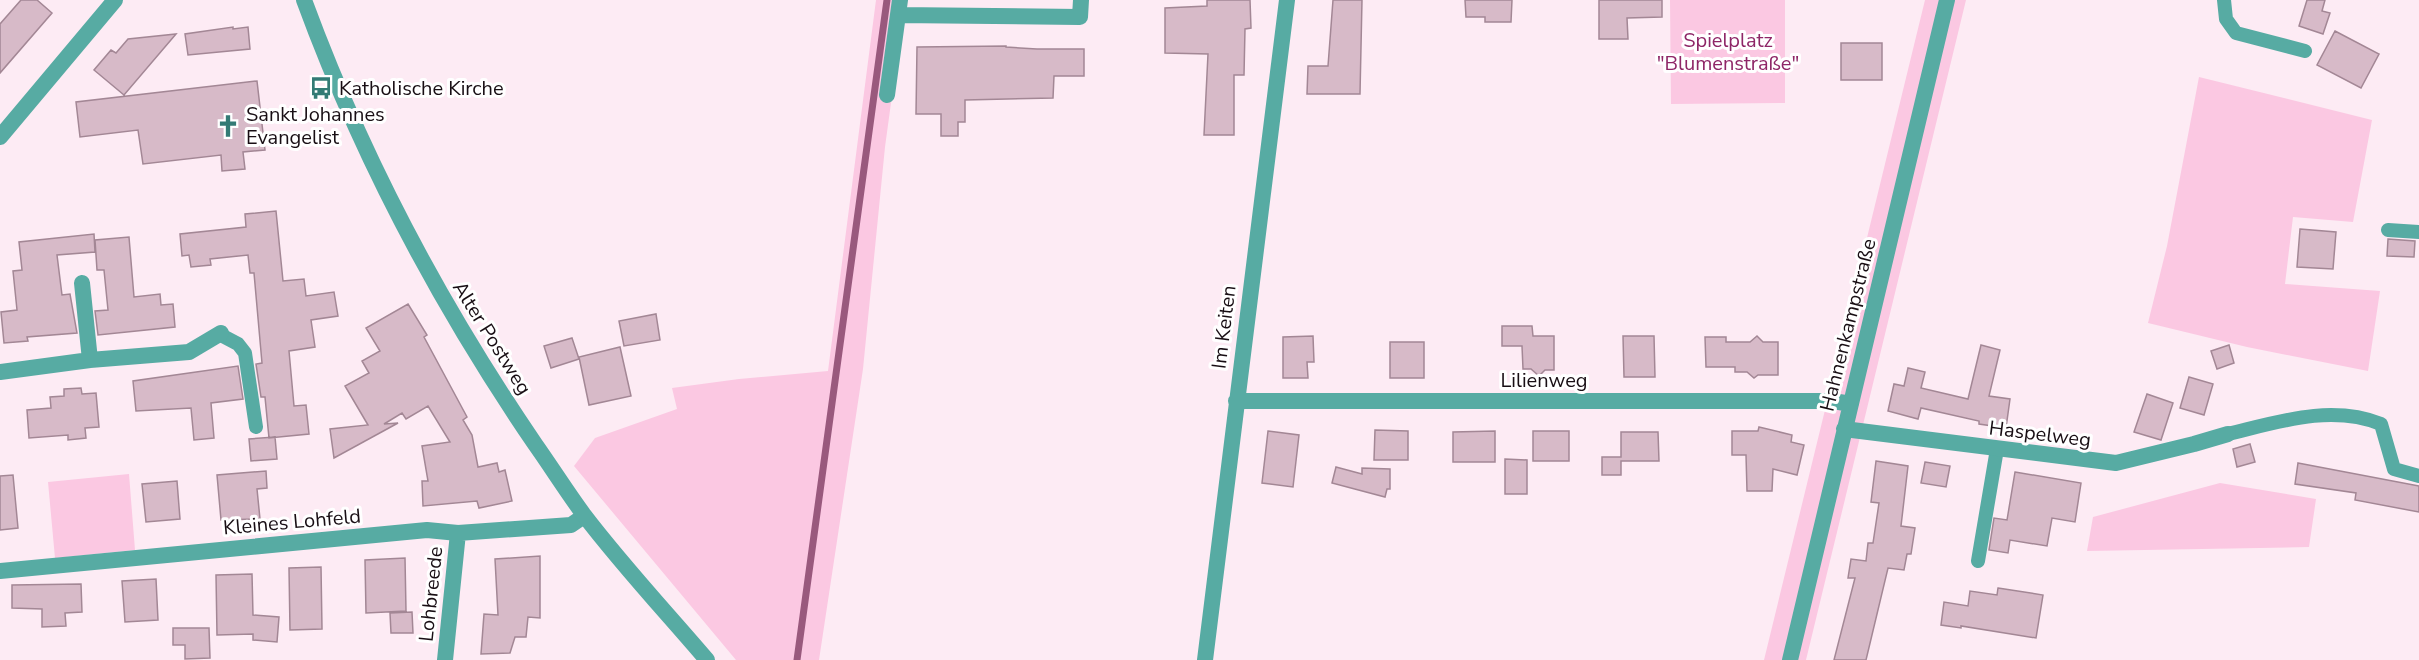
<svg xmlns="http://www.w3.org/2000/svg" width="2419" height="660" font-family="'Nunito Sans',sans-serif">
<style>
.green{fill:#fbc8e2}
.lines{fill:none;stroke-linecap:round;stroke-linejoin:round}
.stream{stroke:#99597d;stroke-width:7}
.building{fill:#d7bac8;stroke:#a38795;stroke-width:1.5}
.service{stroke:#57aba3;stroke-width:14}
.minor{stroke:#57aba3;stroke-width:16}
.tertiary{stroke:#57aba3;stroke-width:16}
.labels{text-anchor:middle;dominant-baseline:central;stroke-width:6;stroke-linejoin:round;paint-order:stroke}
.park-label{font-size:20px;fill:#8e2667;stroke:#fff}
.poi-label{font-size:20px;fill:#180e14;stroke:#fff;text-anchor:start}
.street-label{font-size:20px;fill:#180e14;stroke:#fff}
</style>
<rect width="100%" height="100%" fill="#fdebf4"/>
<path class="green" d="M876 0H905L885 147 863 369 819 660H736L574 466 595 438 677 409 672 388 739 379 828 371Z
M1670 0H1785V103L1671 104Z
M1925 0H1966L1806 660H1764Z
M2199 77 2372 120 2353 222 2293 217 2285 284 2380 291 2368 371 2247 347 2148 323 2167 246Z
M129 474 135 550 55 558 48 482Z
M2220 483 2316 499 2309 547 2087 551 2093 517Z"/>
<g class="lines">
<path class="stream" d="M797 660 887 0"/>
</g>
<path class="building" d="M21 0H37L52 13 0 73V24Z
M1207 0H1250L1251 28 1245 29 1244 75H1234V135H1204L1208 54 1165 53V8L1207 6Z
M1333 0H1362L1360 94H1307L1308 66H1328Z
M1465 0H1512L1511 22H1485V17H1466Z
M1599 0H1662V17L1627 18 1628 39H1599Z
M2307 0H2325L2322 11 2330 13 2323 34 2299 26Z
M233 27V29L248 27 250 49 188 55 185 34Z
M2335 31 2379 54 2361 88 2317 65Z
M176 34 124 95 94 70 111 50 116 53 128 39Z
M1841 43H1882V80H1841Z
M1006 46V47L1037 49H1084V76H1054L1053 98 965 100V122H958V136H941V114H916L917 47Z
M257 81 265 150 243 152 245 169 222 171 221 155 143 164 138 130 80 137 76 102Z
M276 211 283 281 304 279 306 296 334 292 338 316 311 320 315 347 289 351 294 406 306 405 309 434 269 438 265 397H261L256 364 262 363 254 273H250L248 255 210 259 211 265 191 267 189 255 182 256 180 234 246 227 245 214Z
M2300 229 2336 232 2333 269 2297 267Z
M94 234 95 252 57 255 62 295 70 294 77 333 27 337 28 341 4 343 1 312 17 310 13 271 22 270 19 242Z
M129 237 134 297 160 294 161 305 173 304 175 327 98 335 95 311 108 310 104 270H97L95 240Z
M2388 239 2415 241 2414 257 2387 256Z
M408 304 427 335 424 337 467 417 463 420 472 435 478 467 497 463 499 472 505 470 512 501 479 508 477 501 423 506 422 481H428L422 446 450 442 428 406 406 419 402 413 384 424 398 423 334 458 330 429 368 425 345 386 369 373 362 361 380 351 366 328Z
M656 314 660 340 624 346 619 321Z
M1502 326H1532L1533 336H1554V370H1545L1539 376 1531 369H1523L1522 346H1502Z
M1313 336 1314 362H1307L1308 378H1283V337Z
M1623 336H1654L1655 377H1624Z
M1757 336 1763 342H1778V375H1758L1754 378 1747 372H1735V367H1706L1705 337H1726V342H1750Z
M572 338 579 359 551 368 544 346Z
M1390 342H1424V378H1390Z
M1981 345 2000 350 1989 396 2010 399 2006 428 1979 424V421L1921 408 1918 419 1888 411 1894 384 1904 386 1908 368 1925 372 1921 388 1968 399Z
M2229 345 2234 363 2217 369 2211 351Z
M620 347 631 396 589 405 579 357Z
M238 366 243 399 211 403 214 438 194 440 191 408 136 411 133 381Z
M2189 377 2213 384 2204 415 2180 408Z
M81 388 82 394 96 393 99 427 85 428 86 438 68 440V435L29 438 27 410 51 408 50 397 64 396V389Z
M2147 394 2173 403 2161 440 2134 432Z
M1759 427 1792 435 1791 442 1804 445 1797 475 1773 469 1772 491H1747L1746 455H1732V431H1758Z
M1375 430 1408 431V460H1374Z
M1268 431 1299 435 1293 487 1262 483Z
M1495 431V462H1453V432Z
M1533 431H1569V461H1533Z
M1621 432H1658L1659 461H1621V475H1602V457H1621Z
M275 437 277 459 251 461 249 439Z
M2250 444 2255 462 2237 467 2233 449Z
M1505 459 1527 460V494H1505Z
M1876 461 1908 466 1901 526 1915 528 1911 554H1907L1904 570 1888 568 1866 660H1834L1855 578H1848L1851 559 1866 561 1868 543H1873L1879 503 1871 502Z
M1925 462 1950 466 1946 487 1921 483Z
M2298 463 2419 486V512L2355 500 2356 493 2295 484Z
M1336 467 1362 474V468L1390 469V489H1387L1385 497 1332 483Z
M266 471 267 488 257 489 260 519 221 520 217 475Z
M2015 472 2081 483 2075 522 2052 518 2047 546 2010 540 2008 553 1989 550 1994 518 2007 520Z
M13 475 18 528 0 530V476Z
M177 481 180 519 146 522 142 484Z
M540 556V618L528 617 526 637H515L510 653 481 654 484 614 498 615 495 559Z
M405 558 406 611 366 613 365 560Z
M321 567 322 629 290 630 289 568Z
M252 574 253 615 279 617 277 642 253 640V634L217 635 216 575Z
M156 579 158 620 125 622 122 581Z
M81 584 82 612 65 613 66 626 42 627V609L12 608V585Z
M1998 588 2043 595 2036 638 1961 626V628L1941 625 1944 602 1968 606 1970 591 1997 595Z
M412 612 413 633H391L390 613Z
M173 628H209L210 658 185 659V645H173Z"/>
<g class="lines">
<path class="service" d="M2224 0 2226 19 2236 33 2305 51
M2388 230 2419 232
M219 334 238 344 245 353 256 427
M2228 434C2278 422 2331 404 2381 424L2394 469 2419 476
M1978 561 1997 449"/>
<path class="minor" d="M898 15 1080 17 1081 0
M887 95 900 0
M0 137 115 0
M82 283 90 360
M0 372 90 360 189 352 221 333
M1236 401H1833L1851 404
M1844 429 2116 463 2194 444 2228 434
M0 571 427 530 458 533 571 525 584 516
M445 660 458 533
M1205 660 1287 0
M1790 660 1947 0"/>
<path class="tertiary" d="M304 0C362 158 440 305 535 444 552 468 567 492 584 515 622 565 666 612 707 660"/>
</g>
<defs>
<g id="bus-bare" transform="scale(1.8)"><path d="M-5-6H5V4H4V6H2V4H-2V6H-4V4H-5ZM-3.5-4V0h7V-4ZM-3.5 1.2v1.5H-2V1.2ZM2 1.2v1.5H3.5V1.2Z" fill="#337b75" stroke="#fff" stroke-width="2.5" paint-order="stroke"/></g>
<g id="church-bare" transform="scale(1.8)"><path d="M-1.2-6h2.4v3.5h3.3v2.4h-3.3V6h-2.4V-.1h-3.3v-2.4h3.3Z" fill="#337b75" stroke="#fff" stroke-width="2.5" paint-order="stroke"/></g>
</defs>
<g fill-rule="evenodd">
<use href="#bus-bare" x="321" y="88"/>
<use href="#church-bare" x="228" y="126"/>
</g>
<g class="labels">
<g class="park-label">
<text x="1728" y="40">Spielplatz<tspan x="1728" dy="23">"Blumenstraße"</tspan></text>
</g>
<g class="poi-label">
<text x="339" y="88">Katholische Kirche</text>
<text x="246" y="114">Sankt Johannes<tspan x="246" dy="23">Evangelist</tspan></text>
</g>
<g class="street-label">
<text transform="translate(1848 325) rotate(-76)">Hahnenkampstraße</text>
<text transform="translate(1224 327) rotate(-83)">Im Keiten</text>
<text transform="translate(492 338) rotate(58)">Alter Postweg</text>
<text x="1544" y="380">Lilienweg</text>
<text transform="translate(2040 434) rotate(7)">Haspelweg</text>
<text transform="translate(292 522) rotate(-5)">Kleines Lohfeld</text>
<text transform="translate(431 594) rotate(-84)">Lohbreede</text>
</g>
</g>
</svg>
